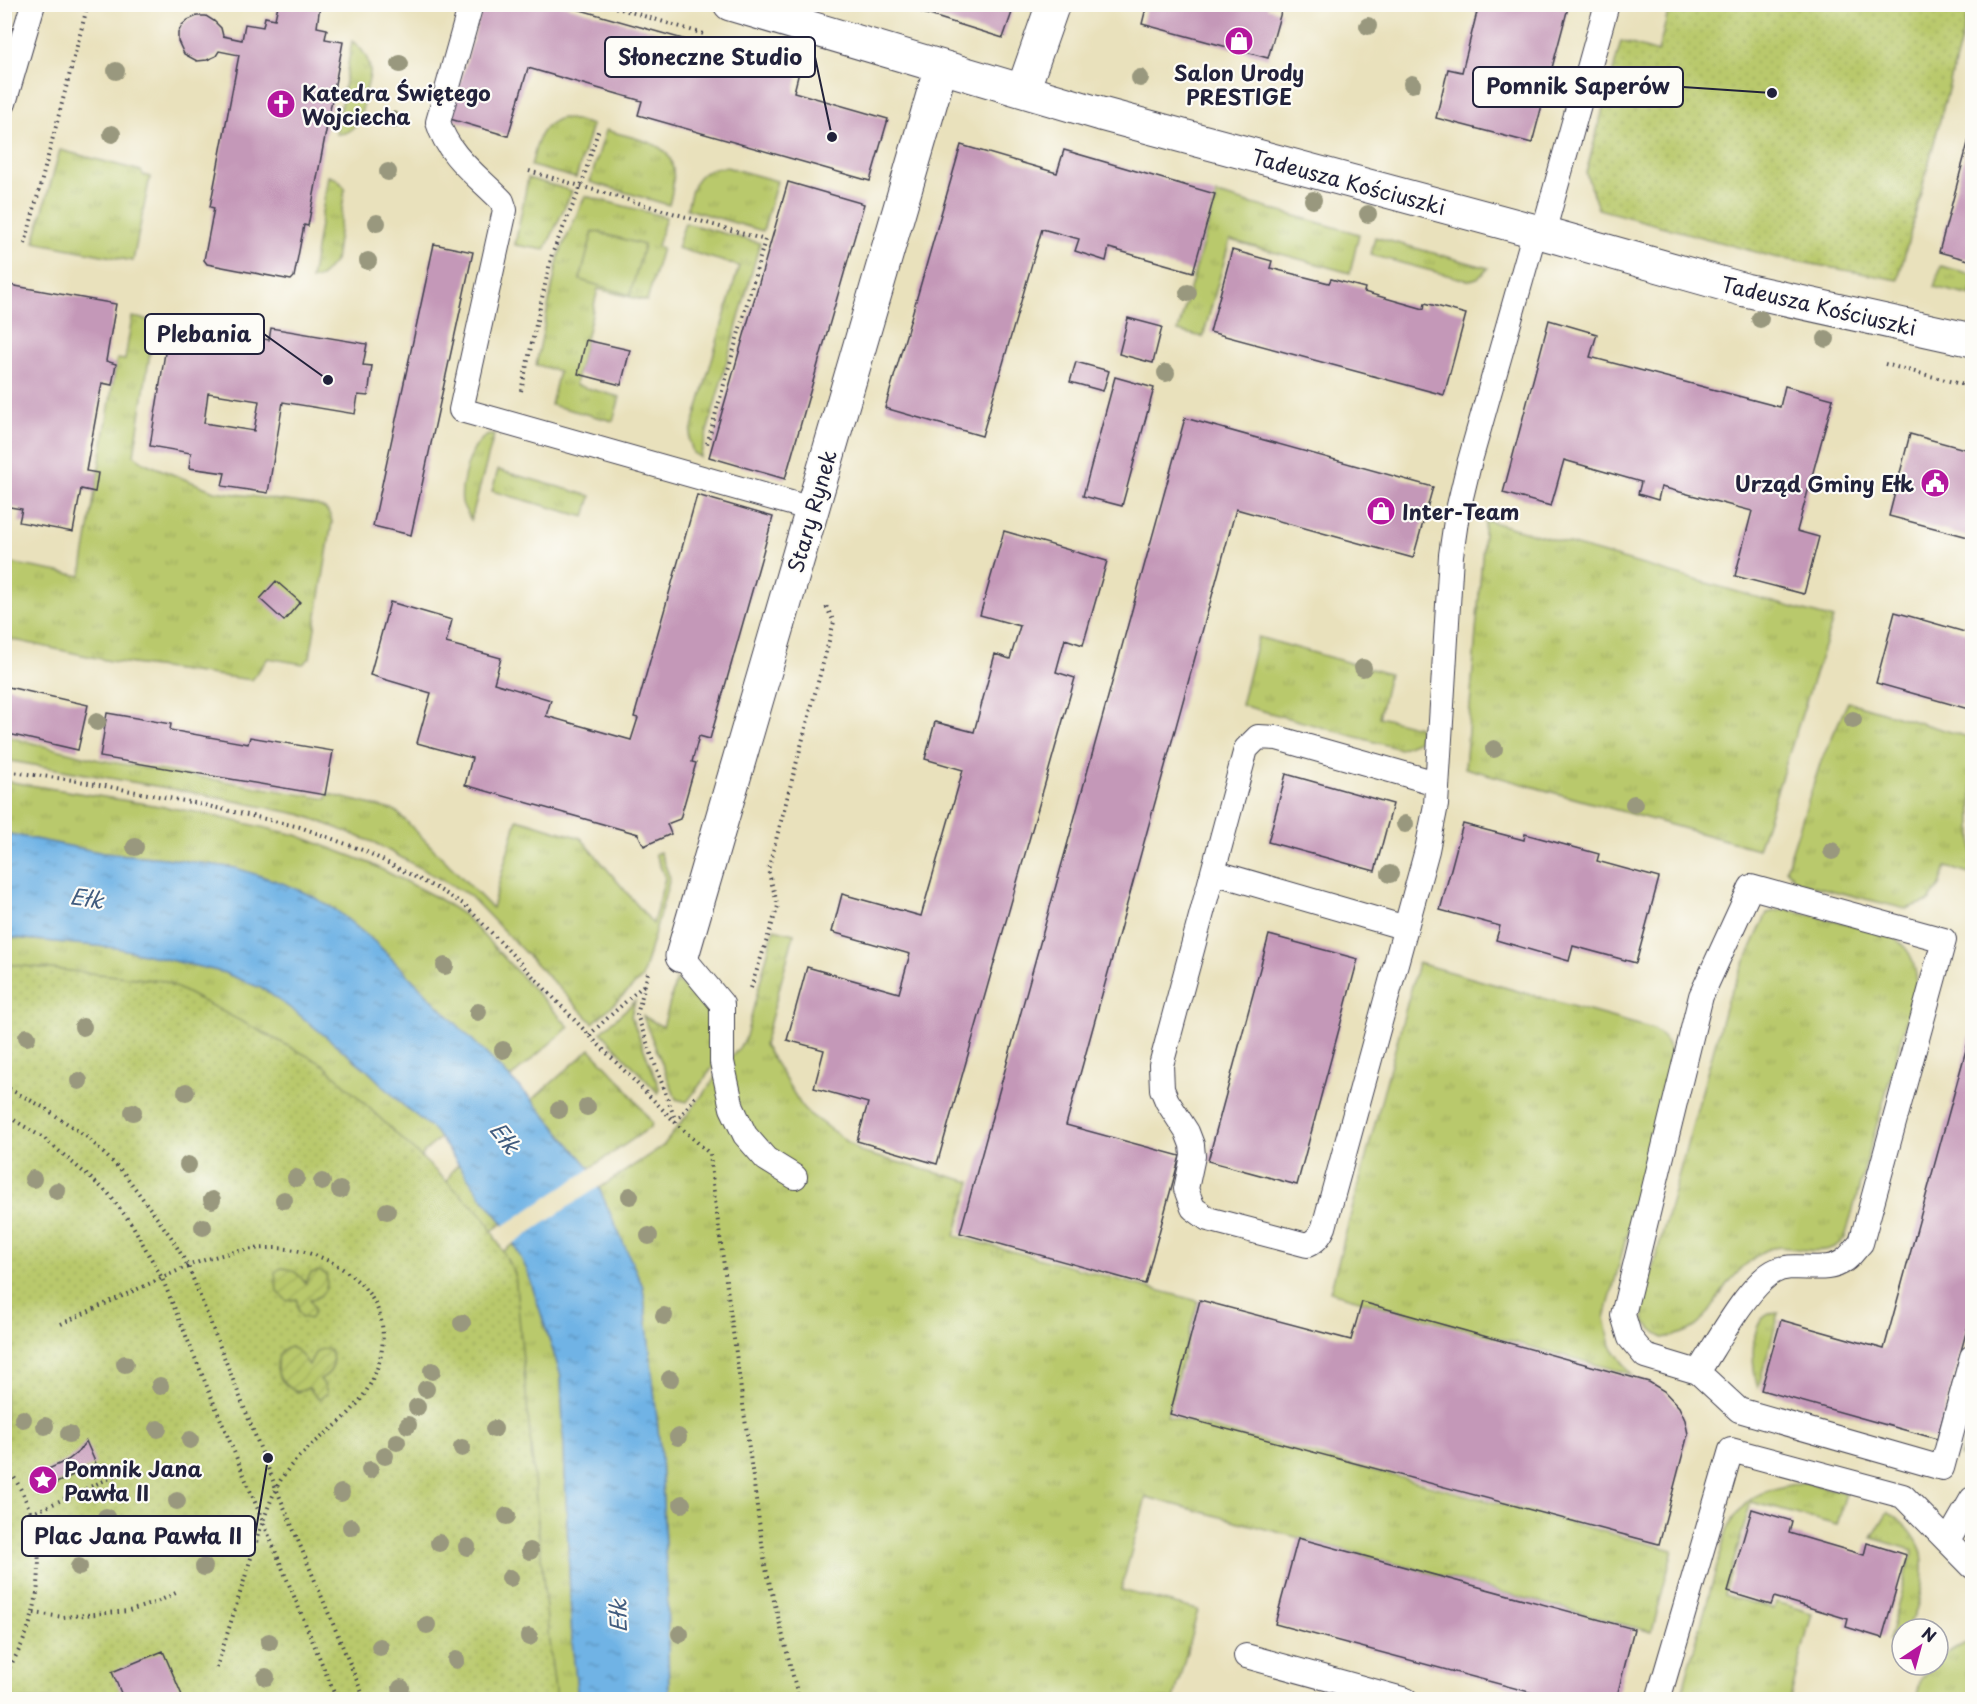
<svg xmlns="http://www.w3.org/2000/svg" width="1977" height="1704" font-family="'Playpen Sans',sans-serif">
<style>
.grass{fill:url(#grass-tufts);stroke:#6e7654;stroke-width:1.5}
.park{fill:url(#park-dots);stroke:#6e7654;stroke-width:1.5}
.garden{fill:url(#garden-furrows);stroke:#6e7654;stroke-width:1.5}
.pitch{fill:#b9c96c;stroke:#6e7654;stroke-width:1.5}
.water{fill:url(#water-ripples);stroke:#486a90;stroke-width:1.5}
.pier{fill:#e9e1bc}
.building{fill:#c498b8;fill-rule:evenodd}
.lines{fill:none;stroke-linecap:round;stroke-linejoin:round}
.service-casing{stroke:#403f4e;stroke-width:26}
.minor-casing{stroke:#403f4e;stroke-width:35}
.tertiary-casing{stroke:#403f4e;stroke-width:35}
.path{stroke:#403f4e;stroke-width:4;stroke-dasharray:1.5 4.5;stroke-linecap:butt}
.service{stroke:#fff;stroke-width:24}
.minor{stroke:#fff;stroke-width:33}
.tertiary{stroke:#fff;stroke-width:33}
.tree{fill:#99987e}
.labels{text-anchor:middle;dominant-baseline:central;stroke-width:4.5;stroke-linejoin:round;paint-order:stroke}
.poi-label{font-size:21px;font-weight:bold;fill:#22223b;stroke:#fdfcf7;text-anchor:start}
.street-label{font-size:21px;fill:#22223b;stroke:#fdfcf7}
.water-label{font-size:22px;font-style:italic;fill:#415c7f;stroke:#fdfcf7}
.leader{fill:none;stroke:#22223b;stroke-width:2}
.callout-dot{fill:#22223b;stroke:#fdfcf7;stroke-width:2}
.callout{fill:#fdfcf7;stroke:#22223b;stroke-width:2}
.callout-label{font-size:22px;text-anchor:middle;font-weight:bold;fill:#22223b}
</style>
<defs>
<pattern id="grass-tufts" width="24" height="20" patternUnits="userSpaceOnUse" patternTransform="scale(1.5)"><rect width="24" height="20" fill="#b9c96c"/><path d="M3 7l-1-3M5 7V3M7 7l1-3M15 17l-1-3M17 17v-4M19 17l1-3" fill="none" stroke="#9fac5e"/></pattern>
<pattern id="park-dots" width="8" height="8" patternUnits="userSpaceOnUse" patternTransform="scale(1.5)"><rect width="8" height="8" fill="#b9c96c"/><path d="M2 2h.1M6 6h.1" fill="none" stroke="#9fac5e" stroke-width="1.8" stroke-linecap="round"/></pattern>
<pattern id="garden-furrows" width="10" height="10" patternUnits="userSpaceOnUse" patternTransform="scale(1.5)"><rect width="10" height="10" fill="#b9c96c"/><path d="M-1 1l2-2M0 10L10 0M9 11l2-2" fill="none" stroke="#9fac5e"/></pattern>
<pattern id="water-ripples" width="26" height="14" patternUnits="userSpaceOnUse" patternTransform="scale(1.5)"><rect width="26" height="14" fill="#6fb3e5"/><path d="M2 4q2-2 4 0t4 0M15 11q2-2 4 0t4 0" fill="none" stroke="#5b91bb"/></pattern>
</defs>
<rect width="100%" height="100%" fill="#fdfcf7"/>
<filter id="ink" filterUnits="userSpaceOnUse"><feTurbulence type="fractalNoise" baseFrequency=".0167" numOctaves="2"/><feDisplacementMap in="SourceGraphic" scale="12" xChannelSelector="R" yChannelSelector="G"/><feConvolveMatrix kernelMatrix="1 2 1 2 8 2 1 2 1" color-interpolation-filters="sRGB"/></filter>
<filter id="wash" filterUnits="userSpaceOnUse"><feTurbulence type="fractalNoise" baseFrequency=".008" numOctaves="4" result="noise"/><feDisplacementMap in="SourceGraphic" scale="24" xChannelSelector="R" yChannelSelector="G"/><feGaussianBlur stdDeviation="1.35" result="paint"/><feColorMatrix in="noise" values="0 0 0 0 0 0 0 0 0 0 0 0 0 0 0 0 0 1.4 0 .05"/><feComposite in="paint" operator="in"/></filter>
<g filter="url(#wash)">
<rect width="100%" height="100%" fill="#e9e1bc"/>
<path class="grass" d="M352 41C362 48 368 57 370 69 371 76 367 85 366 92 362 110 360 135 336 134Z
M561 118 575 120 592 125 576 178 531 166C537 144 537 127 561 118Z
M606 130C655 145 686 142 669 205L590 182Z
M60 150 141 171 143 175 150 177 133 261 34 242Z
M726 167 777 181 763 231 687 209C693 183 696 169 726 167Z
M328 176 337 179 345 188 335 261 321 277 311 280Z
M528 178 572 191 545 250 515 245Z
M1217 194 1359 234 1350 273 1230 240 1203 337 1178 331Z
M585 196 666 217 657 246 662 248 647 301 598 289 575 385 620 397 613 421 551 405 559 371 536 365 559 255Z
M685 223 760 243 700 457 693 453 689 439 739 266 677 248Z
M1375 237 1488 268C1482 276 1477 280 1466 280L1371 255Z
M1941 266 1972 274V296L1934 287Z
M132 317 155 321 134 455 145 463 214 491 316 505C326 508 330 512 332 522L310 658 303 664 268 658 252 680 110 661 5 638 4 562 81 576 117 359 125 360Z
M489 435H494L471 520C468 514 463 508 462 502 459 486 471 440 489 435Z
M498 470 591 496 585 517 492 491Z
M1485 520 1833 619 1758 849 1465 768Z
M1258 637 1389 674 1379 717 1419 727V741L1400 749 1241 705Z
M1848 702 1972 738V875L1946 867 1940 886 1929 901 1906 909 1798 882 1786 869 1821 761Z
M5 736 99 760 327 799 328 794 396 811 492 908 517 819 581 838 653 924 665 878 655 854 660 852 670 878 642 978 593 1023 469 895 375 843 303 815 196 793 5 760Z
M5 781 196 812 296 835 369 863 436 897 464 915 569 1027 510 1078 376 943 336 910 310 895 282 883 236 868 165 858 104 853 5 833Z
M1786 909 1889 934C1910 948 1914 958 1917 982L1845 1238C1842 1241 1838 1245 1834 1247 1810 1258 1783 1239 1762 1252 1747 1262 1732 1277 1722 1292 1703 1320 1701 1332 1663 1338L1645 1323 1642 1307 1727 1001 1767 913Z
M774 929 794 934 764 1045 804 1110 863 1153 971 1182 955 1236 1198 1301 1167 1416 1673 1550 1652 1632 1146 1497 1121 1590 1198 1610 1174 1699H669L667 1591 661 1457 643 1287 598 1189 663 1146 745 1040Z
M4 937 117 948 222 972 263 989 297 1013 368 1071 404 1106 435 1130 440 1138 424 1152 374 1268 5 1074Z
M1418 963 1653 1029C1671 1041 1671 1050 1670 1070L1605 1318 1611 1346 1631 1374 1330 1292Z
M676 980 699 1002 712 1006 713 1067 687 1102 676 1099 643 1016 663 1027Z
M635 1001 631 1016 660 1090 658 1093 601 1032Z
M590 1049 622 1083 652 1123 651 1127 590 1168 532 1100Z
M459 1164 503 1223 436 1269 409 1267 452 1171Z
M514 1244 527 1270 561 1376 572 1641 578 1699H376L450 1286Z
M1779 1313 1758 1388C1752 1371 1748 1323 1769 1314 1771 1314 1777 1313 1779 1313Z
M1972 1412V1449L1960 1457Z
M1804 1482 1846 1493 1837 1525 1751 1502 1724 1595 1774 1609 1776 1602 1812 1613 1790 1699 1680 1700 1727 1530C1748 1491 1764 1491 1804 1482Z
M1888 1511C1902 1521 1915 1533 1921 1550 1927 1568 1920 1621 1902 1629V1632L1892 1641 1888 1640 1913 1550 1872 1538Z
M1972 1642V1699H1916L1921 1678 1934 1665H1938V1661C1947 1652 1960 1644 1972 1642Z"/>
<path class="park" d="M1963 4 1970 6 1898 280 1774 257 1598 209 1586 173 1621 41 1658 52 1670 5Z
M5 964 164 981 323 1064 484 1217 515 1274 549 1642 556 1699 5 1700Z"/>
<path class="garden" d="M281 1268C293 1269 298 1273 305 1283L311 1273 319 1271 326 1274C329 1288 324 1298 310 1299L314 1308 313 1315 310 1319 302 1317 298 1310 297 1299 287 1301 277 1291 275 1272Z
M290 1347 298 1351 309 1365C315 1353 315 1347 330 1350 336 1363 333 1373 320 1379L325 1386 327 1393 320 1399 316 1397 309 1388 297 1392C279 1383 271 1368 282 1350Z"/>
<path class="pitch" d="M593 231 644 245 630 295 580 280Z"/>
<path class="water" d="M4 833 104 853 165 858 236 868 282 883 310 895 336 910 376 943 532 1100 590 1168 643 1287 661 1457 667 1591 669 1699H578L572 1641 561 1376 527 1270 514 1244 503 1223 481 1196 435 1131 404 1106 368 1071 297 1013 263 989 222 972 117 948 5 937Z"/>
<path class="pier" d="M593 1167 600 1186 511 1245 502 1227Z"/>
<g id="blocks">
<path class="building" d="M894 4H1015L1003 38Z
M1147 4H1268L1267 8 1281 12 1268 58 1142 24Z
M1465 4H1569L1532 143 1436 118 1448 69 1462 72 1477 12 1464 9Z
M278 5H320L317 27 327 29 325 39 343 42 308 226 304 225 294 277 291 280 207 264 204 260 214 208 210 207 239 55 219 51 216 56 207 60 197 61 184 54 178 41V33L182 25 188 20 197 16H206L214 21 221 28 223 36 242 40 245 24 263 27 265 17 275 19Z
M483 5H563L799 72 794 92 888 119 870 181 638 115 642 101 528 68 508 136 450 119Z
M1972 128V261L1939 252Z
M961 145 1057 173 1064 150 1215 194 1193 272 1109 248 1106 261 1075 251 1079 239 1042 229 982 436 885 408Z
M788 182 864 204 785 479 709 457Z
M434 244 473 252 411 535 373 526Z
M1232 250 1272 261 1270 268 1329 283 1331 279 1365 288 1364 292 1424 309 1425 303 1466 314 1444 395 1210 332Z
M4 284 116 304 106 361 116 364 112 385 102 383 86 471 98 473 95 492 81 489 73 532 19 522 22 509 4 506Z
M1128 318 1162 327 1153 363 1119 354Z
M1549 320 1597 334 1590 357 1780 407 1785 386 1833 399 1797 531 1819 537 1804 594 1735 576 1752 511 1661 487 1658 500 1638 494 1641 482 1564 460 1551 506 1503 493Z
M170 322 269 340 271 328 367 344 363 365 372 366 368 396 358 395 355 414 283 402 268 493 222 486 225 473 189 468 191 453 150 446ZM208 393 259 401 254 431 204 423Z
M586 340 630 350 621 385 578 374Z
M1076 362 1109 371 1103 391 1070 382Z
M1115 377 1154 388 1122 506 1083 496Z
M1185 418 1433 487 1413 558 1236 509 1066 1125 1180 1156 1145 1284 960 1233Z
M1910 434 1972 451V538L1889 516Z
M697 495 773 517 710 739 699 736 692 762 696 763 680 819 667 824 671 834 644 846 638 834 465 785 472 758 417 743 431 693 370 675 390 602 452 620 446 643 501 658 494 683 551 700 546 716 631 740 638 718 634 717Z
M1004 531 1107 561 1083 645 1065 639 1056 672 1075 678 937 1164 857 1141 868 1103 814 1088 824 1050 787 1040 807 967 899 993 910 954 832 932 842 894 921 916 963 770 925 759 935 722 974 732 995 654 1010 659 1020 626 980 615Z
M276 581 300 602 284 621 260 599Z
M1895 612 1972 634V710L1876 683Z
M4 686 88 705 78 750 4 733Z
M107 713 171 724 170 730 248 744 250 737 333 751 325 795 100 757Z
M1286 774 1393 804 1375 871 1268 842Z
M1463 824 1524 840 1525 834 1599 854 1597 861 1659 878 1636 963 1573 946 1569 961 1496 940 1500 926 1440 910Z
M1269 935 1358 959 1297 1185 1208 1161Z
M1972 1028V1311L1937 1439 1761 1390 1781 1320 1884 1349Z
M1200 1300 1351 1340 1362 1302 1649 1382 1664 1391 1679 1407 1685 1420 1688 1434 1659 1544 1170 1414Z
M86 1441 96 1464 40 1491 33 1476 68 1460 78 1452Z
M1752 1509 1792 1521 1789 1533 1864 1555 1867 1543 1906 1555 1882 1638 1846 1627 1848 1619 1774 1597 1771 1605 1728 1592Z
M1298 1538 1634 1629 1616 1700H1559L1275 1624Z
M163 1651 184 1700H124L112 1672Z"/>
</g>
</g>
<g filter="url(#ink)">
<use href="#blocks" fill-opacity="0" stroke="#403f4e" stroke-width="1.5"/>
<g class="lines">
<g class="service-casing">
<path id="service" d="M471 4 438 122C448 156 478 176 502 201L505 210 461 410 812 509
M4 103 33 4
M1543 233 1607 4
M1436 783 1277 738 1258 737 1246 749 1161 1065 1162 1089 1167 1101 1187 1132 1192 1145 1193 1156 1186 1189 1193 1208 1208 1219 1307 1245C1316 1241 1320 1236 1324 1227L1427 850 1436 805 1451 555 1457 514 1469 464 1535 231
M1213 872 1406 928
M682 956 722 1004V1062L732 1108 745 1135 766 1159 795 1177
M1698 1372C1716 1345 1747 1287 1773 1272 1794 1260 1825 1276 1845 1260 1851 1256 1855 1249 1861 1243L1944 940 1751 887 1701 996 1623 1315 1630 1338 1645 1356 1698 1372 1739 1410 1942 1468 1972 1357
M1948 1541 1972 1499
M1246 1656 1406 1700
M1658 1700 1731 1450 1903 1496 1972 1566"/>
</g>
<g class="minor-casing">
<path id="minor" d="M1023 90 1053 4
M682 956 941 67"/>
</g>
<g class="tertiary-casing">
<path id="tertiary" d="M730 4 1101 114 1543 233 1745 290 1972 340"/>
</g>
<path class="path" d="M604 4 704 34
M529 171 765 240 707 444
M25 244 88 4
M1885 364 1972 387
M521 391 552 254 581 186 599 128
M4 771 73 780 195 803 300 827 365 851 438 889 465 905 589 1035 676 1123 710 1154 714 1193 765 1565 799 1700
M648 973 637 1015 675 1119
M751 988 778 906 768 870 834 622 825 604
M589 1035 644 985
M4 1086 43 1107 87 1137 123 1172 171 1237 188 1266 276 1488 365 1700
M4 1114 45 1139 108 1193 133 1226 162 1278 337 1700
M676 1122 695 1097
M61 1324 188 1266C235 1248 286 1238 333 1263 356 1276 378 1297 382 1325 387 1361 368 1397 341 1421 316 1443 291 1457 276 1489 265 1512 258 1537 250 1561 239 1597 227 1634 216 1670
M4 1463C9 1470 15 1478 19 1486 51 1547 43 1620 4 1675
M31 1514 125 1471
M34 1613 63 1617 129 1611 157 1602 178 1592"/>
<use href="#service" class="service"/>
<use href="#minor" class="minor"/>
<use href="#tertiary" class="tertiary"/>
</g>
<g class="tree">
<circle cx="1368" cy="26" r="9"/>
<circle cx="400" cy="64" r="9"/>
<circle cx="116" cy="71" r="9"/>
<circle cx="1140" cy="78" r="9"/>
<circle cx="1412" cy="84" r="9"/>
<circle cx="393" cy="120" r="9"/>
<circle cx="112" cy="134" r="9"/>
<circle cx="388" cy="172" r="9"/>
<circle cx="1313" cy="200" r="9"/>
<circle cx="1368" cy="214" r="9"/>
<circle cx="377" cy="223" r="9"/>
<circle cx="368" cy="261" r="9"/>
<circle cx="1188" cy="293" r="9"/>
<circle cx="1760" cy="319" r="9"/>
<circle cx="1826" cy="339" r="9"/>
<circle cx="1166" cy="373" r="9"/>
<circle cx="1363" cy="668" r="9"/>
<circle cx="1853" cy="720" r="9"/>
<circle cx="97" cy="722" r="9"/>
<circle cx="1494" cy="749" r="9"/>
<circle cx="1634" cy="804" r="9"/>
<circle cx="1405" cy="824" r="9"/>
<circle cx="135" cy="847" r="9"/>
<circle cx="1832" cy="851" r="9"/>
<circle cx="1390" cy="874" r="9"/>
<circle cx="445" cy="966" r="9"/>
<circle cx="478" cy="1012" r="9"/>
<circle cx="83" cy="1027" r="9"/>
<circle cx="27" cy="1037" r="9"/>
<circle cx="503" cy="1050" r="9"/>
<circle cx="79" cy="1081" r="9"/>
<circle cx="186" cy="1092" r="9"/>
<circle cx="587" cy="1107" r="9"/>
<circle cx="559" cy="1110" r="9"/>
<circle cx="133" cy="1112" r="9"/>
<circle cx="188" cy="1165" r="9"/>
<circle cx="296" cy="1178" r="9"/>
<circle cx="33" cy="1179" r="9"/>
<circle cx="322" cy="1182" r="9"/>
<circle cx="340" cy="1190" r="9"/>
<circle cx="57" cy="1191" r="9"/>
<circle cx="630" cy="1196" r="9"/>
<circle cx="212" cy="1200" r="9"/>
<circle cx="284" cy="1200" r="9"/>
<circle cx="387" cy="1211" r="9"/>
<circle cx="203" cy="1227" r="9"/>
<circle cx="649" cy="1236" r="9"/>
<circle cx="664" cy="1316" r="9"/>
<circle cx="462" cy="1323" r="9"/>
<circle cx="125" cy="1364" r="9"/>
<circle cx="432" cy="1371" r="9"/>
<circle cx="670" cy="1379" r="9"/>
<circle cx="160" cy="1386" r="9"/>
<circle cx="426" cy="1389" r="9"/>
<circle cx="417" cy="1407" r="9"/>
<circle cx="23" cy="1419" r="9"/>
<circle cx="408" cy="1425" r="9"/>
<circle cx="45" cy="1426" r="9"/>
<circle cx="158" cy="1429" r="9"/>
<circle cx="494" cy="1429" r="9"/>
<circle cx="69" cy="1434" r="9"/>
<circle cx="678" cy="1437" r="9"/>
<circle cx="190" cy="1440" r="9"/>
<circle cx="397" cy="1442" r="9"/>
<circle cx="462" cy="1448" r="9"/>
<circle cx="385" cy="1456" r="9"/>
<circle cx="370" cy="1470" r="9"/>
<circle cx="341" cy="1493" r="9"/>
<circle cx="177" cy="1501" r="9"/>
<circle cx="682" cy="1504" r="9"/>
<circle cx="507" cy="1516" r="9"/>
<circle cx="106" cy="1517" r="9"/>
<circle cx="351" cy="1527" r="9"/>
<circle cx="439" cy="1543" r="9"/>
<circle cx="467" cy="1547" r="9"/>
<circle cx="530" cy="1551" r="9"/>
<circle cx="79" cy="1567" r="9"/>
<circle cx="204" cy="1567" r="9"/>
<circle cx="510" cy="1578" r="9"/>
<circle cx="427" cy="1625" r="9"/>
<circle cx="680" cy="1634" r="9"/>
<circle cx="529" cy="1637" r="9"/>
<circle cx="269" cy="1642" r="9"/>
<circle cx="380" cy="1647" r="9"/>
<circle cx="456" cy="1660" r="9"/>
<circle cx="266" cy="1677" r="9"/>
<circle cx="401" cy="1688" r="9"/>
</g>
</g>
<defs>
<g id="shop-disc" transform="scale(1.5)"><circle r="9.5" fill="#b5179e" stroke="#fdfcf7"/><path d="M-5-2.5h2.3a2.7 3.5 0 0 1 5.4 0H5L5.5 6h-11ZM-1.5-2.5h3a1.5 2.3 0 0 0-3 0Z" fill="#fff"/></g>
<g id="church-disc" transform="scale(1.5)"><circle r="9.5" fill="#b5179e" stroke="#fdfcf7"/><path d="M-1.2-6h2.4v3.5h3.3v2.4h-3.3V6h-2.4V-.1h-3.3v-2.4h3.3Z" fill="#fff"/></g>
<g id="civic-disc" transform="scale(1.5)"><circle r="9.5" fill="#b5179e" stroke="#fdfcf7"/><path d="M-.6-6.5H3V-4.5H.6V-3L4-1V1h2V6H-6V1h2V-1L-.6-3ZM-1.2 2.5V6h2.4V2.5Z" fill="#fff"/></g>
<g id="sight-disc" transform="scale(1.5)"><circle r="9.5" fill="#b5179e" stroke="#fdfcf7"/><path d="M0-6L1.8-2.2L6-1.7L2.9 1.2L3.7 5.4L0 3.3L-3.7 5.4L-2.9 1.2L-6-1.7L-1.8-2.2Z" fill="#fff"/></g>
</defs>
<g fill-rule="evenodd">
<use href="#shop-disc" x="1239" y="41"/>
<use href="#church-disc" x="281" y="104"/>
<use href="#civic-disc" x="1935" y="483"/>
<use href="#shop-disc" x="1381" y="511"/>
<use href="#sight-disc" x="43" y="1480"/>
</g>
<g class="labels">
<g class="poi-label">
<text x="1239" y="72" text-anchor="middle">Salon Urody<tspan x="1239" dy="24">PRESTIGE</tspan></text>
<text x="302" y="92">Katedra Świętego<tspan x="302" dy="24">Wojciecha</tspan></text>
<text x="1914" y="483" text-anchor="end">Urząd Gminy Ełk</text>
<text x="1402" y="511">Inter-Team</text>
<text x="64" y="1468">Pomnik Jana<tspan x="64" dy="24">Pawła II</tspan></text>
</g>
<g class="street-label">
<text transform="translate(1349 181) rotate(15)">Tadeusza Kościuszki</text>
<text transform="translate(1819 305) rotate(13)">Tadeusza Kościuszki</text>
<text transform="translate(811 511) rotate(-74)">Stary Rynek</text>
</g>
<g class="water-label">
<text transform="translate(87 897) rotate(9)">Ełk</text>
<text transform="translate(506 1137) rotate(53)">Ełk</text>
<text transform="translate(617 1616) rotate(-91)">Ełk</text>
</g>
</g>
<path class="leader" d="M832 137L815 57M1772 93L1683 87M328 380L264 334M268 1458L255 1536"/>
<g class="callout-dot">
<circle cx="832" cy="137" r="6"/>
<circle cx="1772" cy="93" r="6"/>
<circle cx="328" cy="380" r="6"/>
<circle cx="268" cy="1458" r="6"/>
</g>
<g class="callout">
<rect x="605" y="37" width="210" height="40" rx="6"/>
<rect x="1473" y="67" width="210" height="40" rx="6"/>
<rect x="145" y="314" width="119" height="40" rx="6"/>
<rect x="22" y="1516" width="233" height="40" rx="6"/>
</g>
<g class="callout-label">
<text x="710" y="65">Słoneczne Studio</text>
<text x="1578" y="94">Pomnik Saperów</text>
<text x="204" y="342">Plebania</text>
<text x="138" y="1544">Plac Jana Pawła II</text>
</g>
<rect width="1977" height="1704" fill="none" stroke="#fdfcf7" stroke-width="24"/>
<g transform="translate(1920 1647) rotate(36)"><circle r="28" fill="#fdfcf7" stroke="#a5a5ac" stroke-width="1.5"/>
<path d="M0-4.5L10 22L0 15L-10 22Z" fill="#b5179e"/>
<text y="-9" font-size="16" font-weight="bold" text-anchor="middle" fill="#22223b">N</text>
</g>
</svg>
